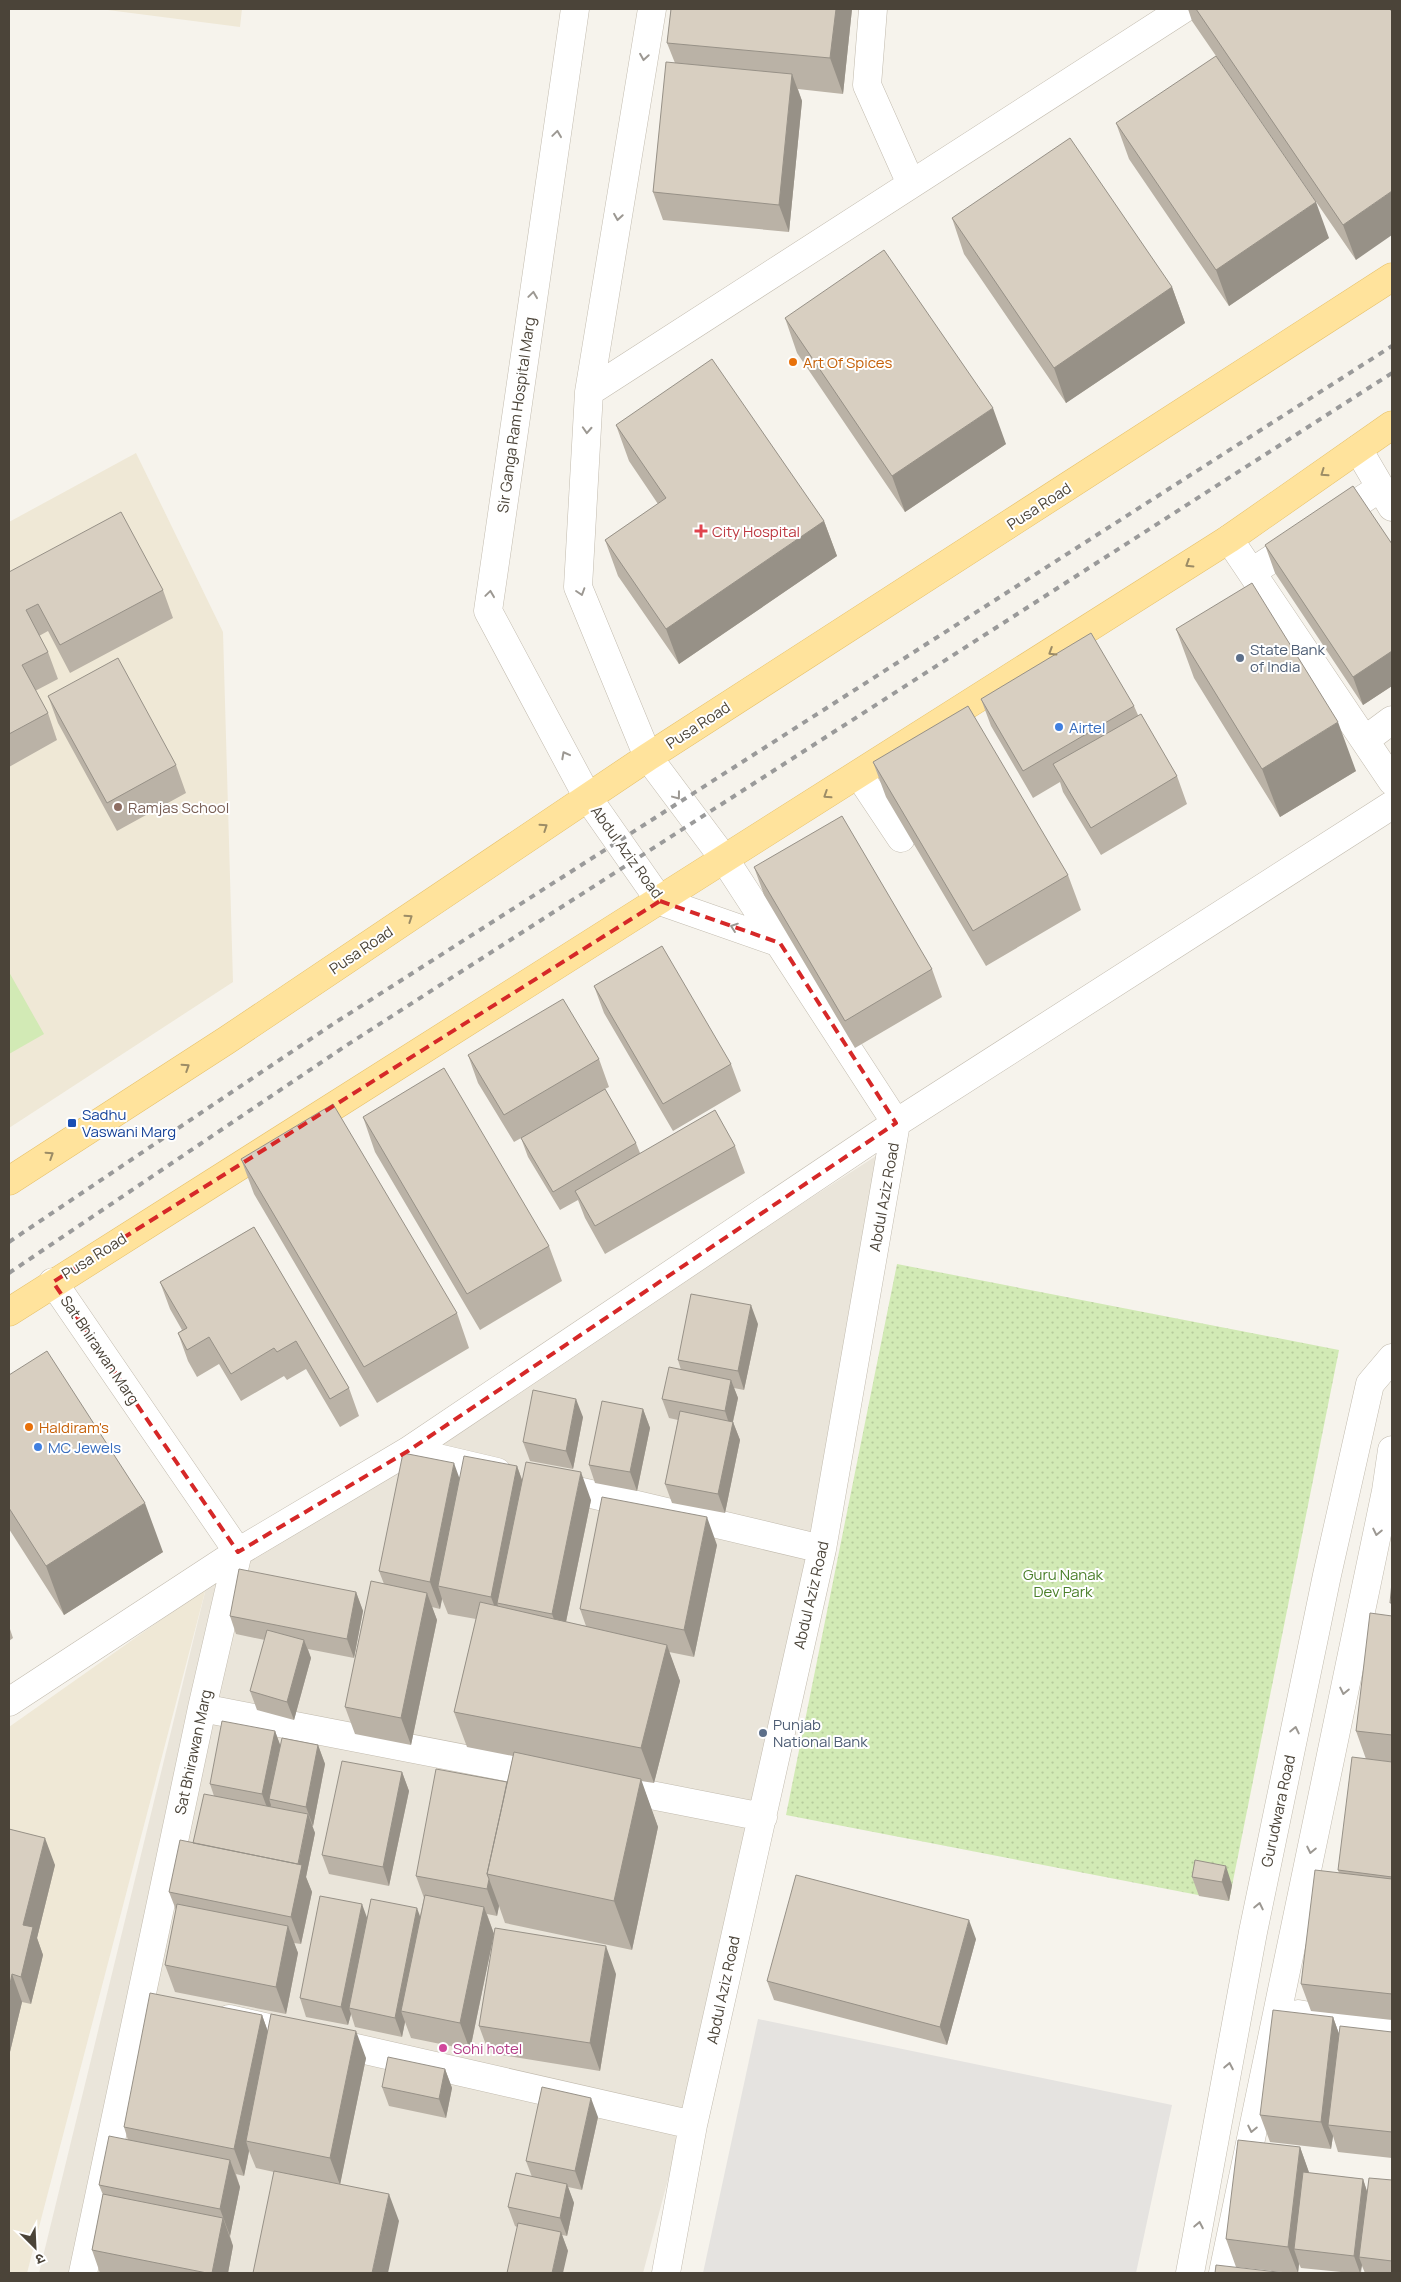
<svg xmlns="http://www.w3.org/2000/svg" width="1401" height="2282" font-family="Manrope,'Noto Sans Devanagari',sans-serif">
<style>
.residential{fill:#eae5da}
.education{fill:#efe8d6}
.park{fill:url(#park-dots)}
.garden{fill:#d2eab5}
.parking{fill:#e5e3e0}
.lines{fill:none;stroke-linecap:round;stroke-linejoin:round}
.minor-casing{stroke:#c2bbae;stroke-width:29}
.major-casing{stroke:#e6c16a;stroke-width:29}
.minor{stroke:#fff;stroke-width:28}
.major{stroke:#ffe39c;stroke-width:28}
.rail{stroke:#9a9a9a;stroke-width:4;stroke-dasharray:6 6;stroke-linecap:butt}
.wall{fill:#bab2a6}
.shaded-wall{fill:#979187}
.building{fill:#d8cfc1;stroke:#979187}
.oneway{stroke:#9c9892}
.oneway2{stroke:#9c8c66}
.marked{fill:none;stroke:#d62828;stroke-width:4;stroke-dasharray:10 6;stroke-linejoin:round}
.food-dot{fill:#e8710a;stroke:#fff;stroke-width:2}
.health-dot{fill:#e0444e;stroke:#fff;stroke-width:2}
.service-dot{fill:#5c6f8a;stroke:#fff;stroke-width:2}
.shop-dot{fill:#3f7fe0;stroke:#fff;stroke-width:2}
.education-dot{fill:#8d6e63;stroke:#fff;stroke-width:2}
.transit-dot{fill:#1a4fb4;stroke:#fff;stroke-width:2}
.hotel-dot{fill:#d1479c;stroke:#fff;stroke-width:2}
.labels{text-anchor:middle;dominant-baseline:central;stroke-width:4;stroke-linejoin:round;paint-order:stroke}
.food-label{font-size:15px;fill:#c56008;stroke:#fff;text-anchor:start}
.street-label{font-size:15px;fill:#4b4439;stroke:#fff}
.health-label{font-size:15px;fill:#be3a42;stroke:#fff;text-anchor:start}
.service-label{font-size:15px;fill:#4e5e75;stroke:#fff;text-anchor:start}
.shop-label{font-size:15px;fill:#366cbe;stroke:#fff;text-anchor:start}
.education-label{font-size:15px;fill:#785e54;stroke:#fff;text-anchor:start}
.transit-label{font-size:15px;fill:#164399;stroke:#fff;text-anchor:start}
.park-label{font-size:15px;fill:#4a7f2a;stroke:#fff}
.hotel-label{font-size:15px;fill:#b23c85;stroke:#fff;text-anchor:start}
</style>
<defs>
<pattern id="park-dots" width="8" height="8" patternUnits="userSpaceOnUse" patternTransform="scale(1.25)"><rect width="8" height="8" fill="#d2eab5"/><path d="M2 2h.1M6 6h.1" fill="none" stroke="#b6ca9c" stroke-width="1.8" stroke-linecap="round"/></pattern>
</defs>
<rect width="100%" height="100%" fill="#f6f3ec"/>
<path class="residential" d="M893 1145 759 1840 643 2273H39L206 1588Z"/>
<path class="education" d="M100 9H242L240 27Z
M136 453 223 632 233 982 9 1128V522Z
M206 1588 27 2273H9V1727Z"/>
<path class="park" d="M897 1264 1339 1350 1229 1901 786 1815Z"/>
<path class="garden" d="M9 972 44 1034 9 1054Z"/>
<path class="parking" d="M758 2019 1172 2105 1136 2273H703Z"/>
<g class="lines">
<g class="minor-casing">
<path id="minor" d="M575 9 488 611 588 798 660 901 780 943
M652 9 589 392 578 587 648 757 725 860 896 1123 822 1549 693 2125 666 2273
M873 9 867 85 911 184
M589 392 1183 9
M1358 449 1392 507
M1229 539 1392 781
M1252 572 1380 488
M1365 740 1392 720
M859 775 901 838
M53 1282 238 1552 202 1708 83 2273
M408 1451 497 1472
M553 1485 822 1549
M9 1702 238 1552 408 1451 896 1123 1392 805
M202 1708 548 1775
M610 1787 763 1817
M1298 2014 1392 2030
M229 2019 693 2125
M1190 2273 1253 1932 1327 1575 1370 1384 1392 1358
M1223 2273 1386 1491 1392 1450"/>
</g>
<g class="major-casing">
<path id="major" d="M9 1181 227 1040 648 757 1392 277
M9 1312 1229 539 1392 425"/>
</g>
<use href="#minor" class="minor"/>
<use href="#major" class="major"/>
<path class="rail" d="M9 1242 333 1024 1392 346
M9 1273 347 1045 1392 373"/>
</g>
<path class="wall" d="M671 9H852L843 94 798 89 802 101 789 232 663 220 653 192 675 63 667 43Z
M1188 9H1390L1356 260 1192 21Z
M1116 123 1329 238 1229 306 1129 159Z
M952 218 1172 287 1185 323 1066 403 964 254Z
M785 318 1006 444 905 512 797 353Z
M616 425 824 521 837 556 679 664 618 576 605 540 658 504 629 461Z
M1392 544V686L1363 705 1275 573 1265 545Z
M9 572 163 590 173 618 70 673 48 631 39 636 48 652 58 679 35 691 48 713 57 740 9 767Z
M1176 629 1356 771 1280 817 1194 678Z
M48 696 176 765 186 793 117 831 58 723Z
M981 699 1134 706 1138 715 1177 776 1187 804 1101 855 1063 792 1060 782 1033 798 991 726Z
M873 762 1068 875 1081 910 986 966 886 797Z
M754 867 932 969 942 997 855 1048 764 895Z
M594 986 731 1064 741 1091 673 1131 604 1013Z
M468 1055 599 1059 609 1087 605 1089 636 1143 640 1153 735 1146 745 1173 605 1254 585 1218 578 1200 560 1210 528 1157 521 1138 546 1124 514 1142 478 1083Z
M363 1117 549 1246 562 1281 480 1330 375 1152Z
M241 1159 457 1313 469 1348 377 1403 254 1194Z
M254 1227 349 1388 359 1416 340 1427 306 1369 287 1380 284 1376 241 1401 219 1364 197 1377 188 1361 178 1333 182 1330 170 1309 160 1282Z
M758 1324 744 1390 734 1388 738 1398 733 1422 740 1440 725 1513 672 1503 665 1484 678 1420 669 1418 662 1399 681 1370 678 1360Z
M9 1375 163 1552 64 1615 9 1529Z
M643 1409 650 1428 637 1491 595 1483 589 1465Z
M583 1417 573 1469 530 1461 523 1442Z
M517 1466 522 1480 591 1500 566 1622 586 1626 580 1609 717 1545 694 1657 669 1652 680 1681 654 1783 641 1781 658 1827 632 1950 505 1923 499 1906 497 1916 487 1914 494 1934 470 2050 411 2038 405 2022 402 2037 355 2027 351 2014 348 2025 306 2017 300 1998 367 1918 420 1916 424 1898 416 1876 507 1783 513 1756 467 1747 454 1712 476 1619 448 1614 442 1599 440 1609 432 1607 437 1620 411 1745 355 1734 345 1707 384 1584 379 1571 459 1477Z
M356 1592 363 1611 354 1658 308 1649 311 1658 294 1720 257 1710 250 1691 265 1640 236 1634 230 1616Z
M1392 1616V1762L1366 1759 1356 1731Z
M9 1626 13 1638 9 1641Z
M275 1731 280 1745H318L325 1764 313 1826H312L315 1833 306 1877 312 1892 301 1944 294 1943 298 1953 286 2014 175 1992 165 1965 176 1910 169 1892 193 1843 214 1796 210 1784Z
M1392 1762V2020L1311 2011 1301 1984 1339 1873 1338 1870Z
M402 1772 409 1791 389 1886 329 1874 322 1855Z
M9 1829 55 1865 37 1938 43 1955 31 2004 22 2002 9 2056Z
M1195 1860 1232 1885 1229 1901 1199 1896 1192 1877Z
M976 1939 947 2045 774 2000 767 1981Z
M616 1974 600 2071 489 2053 479 2026Z
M262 2015 268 2032 366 2058 340 2184 399 2221 274 2172 256 2168 249 2151 244 2176 236 2174 240 2187 230 2236 233 2246 228 2273H100L92 2250 103 2195 99 2185 128 2140 124 2127Z
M1333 2017 1339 2034 1392 2032V2158L1338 2152 1333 2136 1331 2149 1270 2142 1260 2115Z
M445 2069 452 2088 446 2118 389 2106 382 2087Z
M598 2117 582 2190 568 2187 574 2203 567 2236 562 2235 568 2251 515 2226 508 2207 532 2177 526 2161Z
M1300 2147 1309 2173 1363 2179 1367 2191 1392 2180V2273H1365L1362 2266 1361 2273H1351L1301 2268 1299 2264 1298 2273H1292L1236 2267 1226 2239Z"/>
<path class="shaded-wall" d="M836 9H852L843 94 830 58Z
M792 74 802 101 789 232 779 205Z
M1392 191V235L1356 260 1343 225Z
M1316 202 1329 238 1229 306 1216 270Z
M1172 287 1185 323 1066 403 1054 368Z
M993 408 1006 444 905 512 892 476Z
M824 521 837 556 679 664 666 629Z
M1392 651V686L1363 705 1353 677Z
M1338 722 1356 771 1280 817 1262 769Z
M751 1305 758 1324 744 1390 738 1371Z
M731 1380 738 1398 731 1430 725 1411Z
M576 1399 583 1417 573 1469 566 1451Z
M643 1409 650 1428 637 1491 630 1472Z
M733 1422 740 1440 725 1513 718 1494Z
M454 1463 464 1491 438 1586 442 1599 440 1609 430 1582Z
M517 1466 527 1494 497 1603 502 1617 501 1624 491 1597Z
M581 1472 591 1500 562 1641 552 1614Z
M145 1503 163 1552 64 1615 46 1566Z
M707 1517 717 1545 694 1657 684 1630Z
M356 1592 363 1611 354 1658 347 1639Z
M427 1593 437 1620 411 1745 401 1718Z
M304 1640 311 1658 294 1720 287 1702Z
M667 1645 680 1681 654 1783 641 1748Z
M275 1731 282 1750 269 1799 271 1805 269 1813 262 1794Z
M318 1745 325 1764 313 1826 306 1807Z
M402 1772 409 1791 389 1886 383 1867Z
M641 1779 658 1827 632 1950 614 1901Z
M308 1814 315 1833 306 1877 312 1892 301 1944 291 1917 298 1866Z
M45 1838 55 1865 37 1938 43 1955 31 2004 21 1977 23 1925Z
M1226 1866 1232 1885 1229 1901 1222 1882Z
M489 1879 499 1906 497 1916 487 1889Z
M362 1904 369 1923 349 2008 351 2014 348 2025 341 2007Z
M484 1907 494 1934 470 2050 460 2023Z
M417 1908 424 1927 401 2011 405 2022 402 2037 395 2018Z
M969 1920 976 1939 947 2045 940 2027Z
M288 1926 298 1953 286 2014 276 1987Z
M606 1946 616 1974 600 2071 590 2043Z
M12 1974 22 2002 9 2056V1989Z
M262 2015 272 2043 246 2141 249 2151 244 2176 234 2149Z
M1333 2017 1343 2045 1328 2125 1333 2136 1331 2149 1321 2122Z
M356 2031 366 2058 340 2185 330 2158Z
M445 2069 452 2088 446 2118 439 2099Z
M591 2098 598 2117 582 2190 575 2171Z
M1300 2147 1310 2175 1294 2249 1299 2264 1298 2273 1288 2247Z
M230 2160 240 2187 230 2236 220 2209Z
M1363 2179 1369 2198 1359 2257 1362 2265 1360 2273 1354 2256Z
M567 2184 574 2203 567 2236 560 2218Z
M389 2194 399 2221 388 2273H372Z
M223 2218 233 2246 228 2273H212Z
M561 2232 568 2251 563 2273H552Z"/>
<path class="building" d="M671 9H836L830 58 667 43Z
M1196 9H1390L1392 12V191L1343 225Z
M1216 56 1316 202 1216 270 1116 123Z
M666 62 792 74 779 205 653 192Z
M1070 138 1172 287 1054 368 952 218Z
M884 250 993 408 892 476 785 318Z
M712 359 824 521 666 629 605 540 666 498 616 425Z
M1353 486 1392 544V651L1353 677 1265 545Z
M121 512 163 590 60 645 38 604 26 610 48 652 22 665 48 713 9 734V572Z
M1252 583 1338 722 1262 769 1176 629Z
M1091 633 1134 706 1023 771 981 699Z
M118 658 176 765 107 803 48 696Z
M968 706 1068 875 973 931 873 762Z
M1141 714 1177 776 1091 828 1053 764Z
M842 816 932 969 845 1021 754 867Z
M662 946 731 1064 663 1104 594 986Z
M563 999 599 1059 504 1115 468 1055Z
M444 1068 549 1246 467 1294 363 1117Z
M605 1089 636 1143 553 1192 521 1138Z
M333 1104 457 1313 364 1367 241 1159Z
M715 1110 735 1146 595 1226 575 1191Z
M254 1227 349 1388 330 1399 296 1341 277 1352 274 1348 231 1374 209 1337 187 1350 178 1333 187 1328 160 1282Z
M691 1294 751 1305 738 1371 678 1360Z
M47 1351 145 1503 46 1566 9 1508V1375Z
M669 1367 731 1380 725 1411 662 1399Z
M533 1390 576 1399 566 1451 523 1442Z
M602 1401 643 1409 630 1472 589 1465Z
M680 1411 733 1422 718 1494 665 1484Z
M403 1453 454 1463 430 1582 379 1571Z
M464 1456 517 1466 491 1597 438 1586Z
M526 1462 581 1472 552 1614 497 1603Z
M602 1497 707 1517 684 1630 580 1609Z
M239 1569 356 1592 347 1639 230 1616Z
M371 1581 427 1593 401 1718 345 1707Z
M1392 1582V1603H1390Z
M480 1602 667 1645 641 1748 454 1712Z
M1370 1613 1392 1616V1735L1356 1731Z
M267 1630 304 1640 287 1702 250 1691Z
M222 1721 275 1731 262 1794 210 1784Z
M282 1738 318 1745 306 1807 269 1799Z
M514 1752 641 1779 614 1901 487 1874Z
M1352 1757 1392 1762V1877L1338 1870Z
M342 1761 402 1772 383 1867 322 1855Z
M436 1769 507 1782 502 1806 487 1874 489 1879 487 1889 416 1876Z
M204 1794 308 1814 298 1864 193 1843Z
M9 1829 45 1838 23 1925 33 1927 21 1977 12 1974 9 1989Z
M180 1840 302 1865 291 1917 169 1892Z
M1195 1860 1226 1866 1222 1882 1192 1877Z
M1315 1870 1392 1879V1994L1301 1984Z
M796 1875 969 1920 940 2027 767 1981Z
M425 1895 484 1907 460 2023 401 2011Z
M320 1896 362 1904 341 2007 300 1998Z
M371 1899 417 1908 395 2018 349 2008Z
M177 1904 288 1926 276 1987 165 1965Z
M495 1928 606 1946 590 2043 479 2026Z
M150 1993 262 2015 234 2149 124 2127Z
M1273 2010 1333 2017 1321 2122 1260 2115Z
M271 2014 356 2031 330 2158 246 2141Z
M1340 2026 1392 2032V2132L1328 2125Z
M388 2057 445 2069 439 2099 382 2087Z
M542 2087 591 2098 575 2171 526 2161Z
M109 2136 230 2160 220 2209 99 2185Z
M1238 2140 1300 2147 1288 2247 1226 2239Z
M274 2171 389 2194 372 2273H253Z
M1303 2172 1363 2179 1354 2256 1294 2249Z
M516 2173 567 2184 560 2218 508 2207Z
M1369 2178 1392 2180V2261L1359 2257Z
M103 2194 223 2218 212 2273H207L92 2250Z
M518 2223 561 2232 552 2273H507Z
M1216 2265 1286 2273H1215Z"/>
<defs><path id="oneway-chevron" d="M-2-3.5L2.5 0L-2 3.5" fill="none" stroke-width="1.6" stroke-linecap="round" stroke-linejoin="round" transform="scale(1.25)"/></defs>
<g class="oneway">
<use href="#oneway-chevron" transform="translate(644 57) rotate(99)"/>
<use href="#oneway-chevron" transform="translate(557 134) rotate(-82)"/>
<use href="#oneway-chevron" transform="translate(618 217) rotate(99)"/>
<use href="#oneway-chevron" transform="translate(533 295) rotate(-82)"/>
<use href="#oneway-chevron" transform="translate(587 430) rotate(93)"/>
<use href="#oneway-chevron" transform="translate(581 592) rotate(72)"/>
<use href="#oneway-chevron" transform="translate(490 594) rotate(-82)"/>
<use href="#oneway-chevron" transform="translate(565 755) rotate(-118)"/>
<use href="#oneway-chevron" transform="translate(677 796) rotate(53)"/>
<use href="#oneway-chevron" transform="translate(734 927) rotate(-161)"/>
<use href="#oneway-chevron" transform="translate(1377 1532) rotate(102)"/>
<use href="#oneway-chevron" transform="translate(1344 1691) rotate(102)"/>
<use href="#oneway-chevron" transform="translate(1295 1730) rotate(-78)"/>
<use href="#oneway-chevron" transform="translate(1311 1850) rotate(102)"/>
<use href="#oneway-chevron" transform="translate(1259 1906) rotate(-78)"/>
<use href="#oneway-chevron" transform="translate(1229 2066) rotate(-79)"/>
<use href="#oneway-chevron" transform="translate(1252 2129) rotate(102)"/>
<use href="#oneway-chevron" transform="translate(1199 2225) rotate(-79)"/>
</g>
<g class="oneway2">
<use href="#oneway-chevron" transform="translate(1324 473) rotate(145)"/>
<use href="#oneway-chevron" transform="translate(1189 564) rotate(148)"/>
<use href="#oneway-chevron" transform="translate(1052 652) rotate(148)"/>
<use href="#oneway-chevron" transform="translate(827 795) rotate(147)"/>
<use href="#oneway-chevron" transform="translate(544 827) rotate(-34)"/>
<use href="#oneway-chevron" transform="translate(409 918) rotate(-34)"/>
<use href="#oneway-chevron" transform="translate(186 1067) rotate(-33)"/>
<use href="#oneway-chevron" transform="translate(50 1155) rotate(-33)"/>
</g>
<path class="marked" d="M660 901 780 943 896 1123 408 1451 238 1552 53 1282Z"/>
<g class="food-dot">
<circle cx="793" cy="362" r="5"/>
<circle cx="29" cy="1427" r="5"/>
</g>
<path class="health-dot" d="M698.5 523.5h5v5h5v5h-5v5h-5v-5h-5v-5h5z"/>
<g class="service-dot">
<circle cx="1240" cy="658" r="5"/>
<circle cx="763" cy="1733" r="5"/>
</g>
<g class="shop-dot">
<circle cx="1059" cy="727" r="5"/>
<circle cx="38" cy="1447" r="5"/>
</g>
<circle class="education-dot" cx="118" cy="807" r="5"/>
<rect class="transit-dot" x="67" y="1118" width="10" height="10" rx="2.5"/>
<circle class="hotel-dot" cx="443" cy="2048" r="5"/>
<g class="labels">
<g class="food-label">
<text x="803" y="362">Art Of Spices</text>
<text x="39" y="1427">Haldiram's</text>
</g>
<g class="street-label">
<text transform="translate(516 415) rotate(-82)">Sir Ganga Ram Hospital Marg</text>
<text transform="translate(1039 506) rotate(-33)">Pusa Road</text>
<text transform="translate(698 725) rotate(-33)">Pusa Road</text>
<text transform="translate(627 852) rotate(54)">Abdul Aziz Road</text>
<text transform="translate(361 950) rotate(-34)">Pusa Road</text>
<text transform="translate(884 1197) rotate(-80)">Abdul Aziz Road</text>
<text transform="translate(94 1256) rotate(-32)">Pusa Road</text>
<text transform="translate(100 1350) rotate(56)">Sat Bhirawan Marg</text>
<text transform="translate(811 1595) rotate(-77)">Abdul Aziz Road</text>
<text transform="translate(193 1752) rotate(-78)">Sat Bhirawan Marg</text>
<text transform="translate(1278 1811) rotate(-78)">Gurudwara Road</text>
<text transform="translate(723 1990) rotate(-78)">Abdul Aziz Road</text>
</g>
<g class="health-label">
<text x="712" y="531">City Hospital</text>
</g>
<g class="service-label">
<text x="1250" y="649">State Bank<tspan x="1250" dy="17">of India</tspan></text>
<text x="773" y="1724">Punjab<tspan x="773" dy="17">National Bank</tspan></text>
</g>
<g class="shop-label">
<text x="1069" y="727">Airtel</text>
<text x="48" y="1447">MC Jewels</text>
</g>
<g class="education-label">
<text x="128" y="807">Ramjas School</text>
</g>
<g class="transit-label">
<text x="82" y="1114">Sadhu<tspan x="82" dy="17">Vaswani Marg</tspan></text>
</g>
<g class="park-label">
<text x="1063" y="1574">Guru Nanak<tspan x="1063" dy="17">Dev Park</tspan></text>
</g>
<g class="hotel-label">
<text x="453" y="2048">Sohi hotel</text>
</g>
</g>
<rect width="1401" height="2282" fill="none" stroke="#4b4439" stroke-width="20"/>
<g transform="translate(35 2247) rotate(156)" stroke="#ffffff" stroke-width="4" paint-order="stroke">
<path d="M0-4L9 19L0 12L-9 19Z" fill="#4b4439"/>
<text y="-8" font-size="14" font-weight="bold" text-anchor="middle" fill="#4b4439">उ</text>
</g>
</svg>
